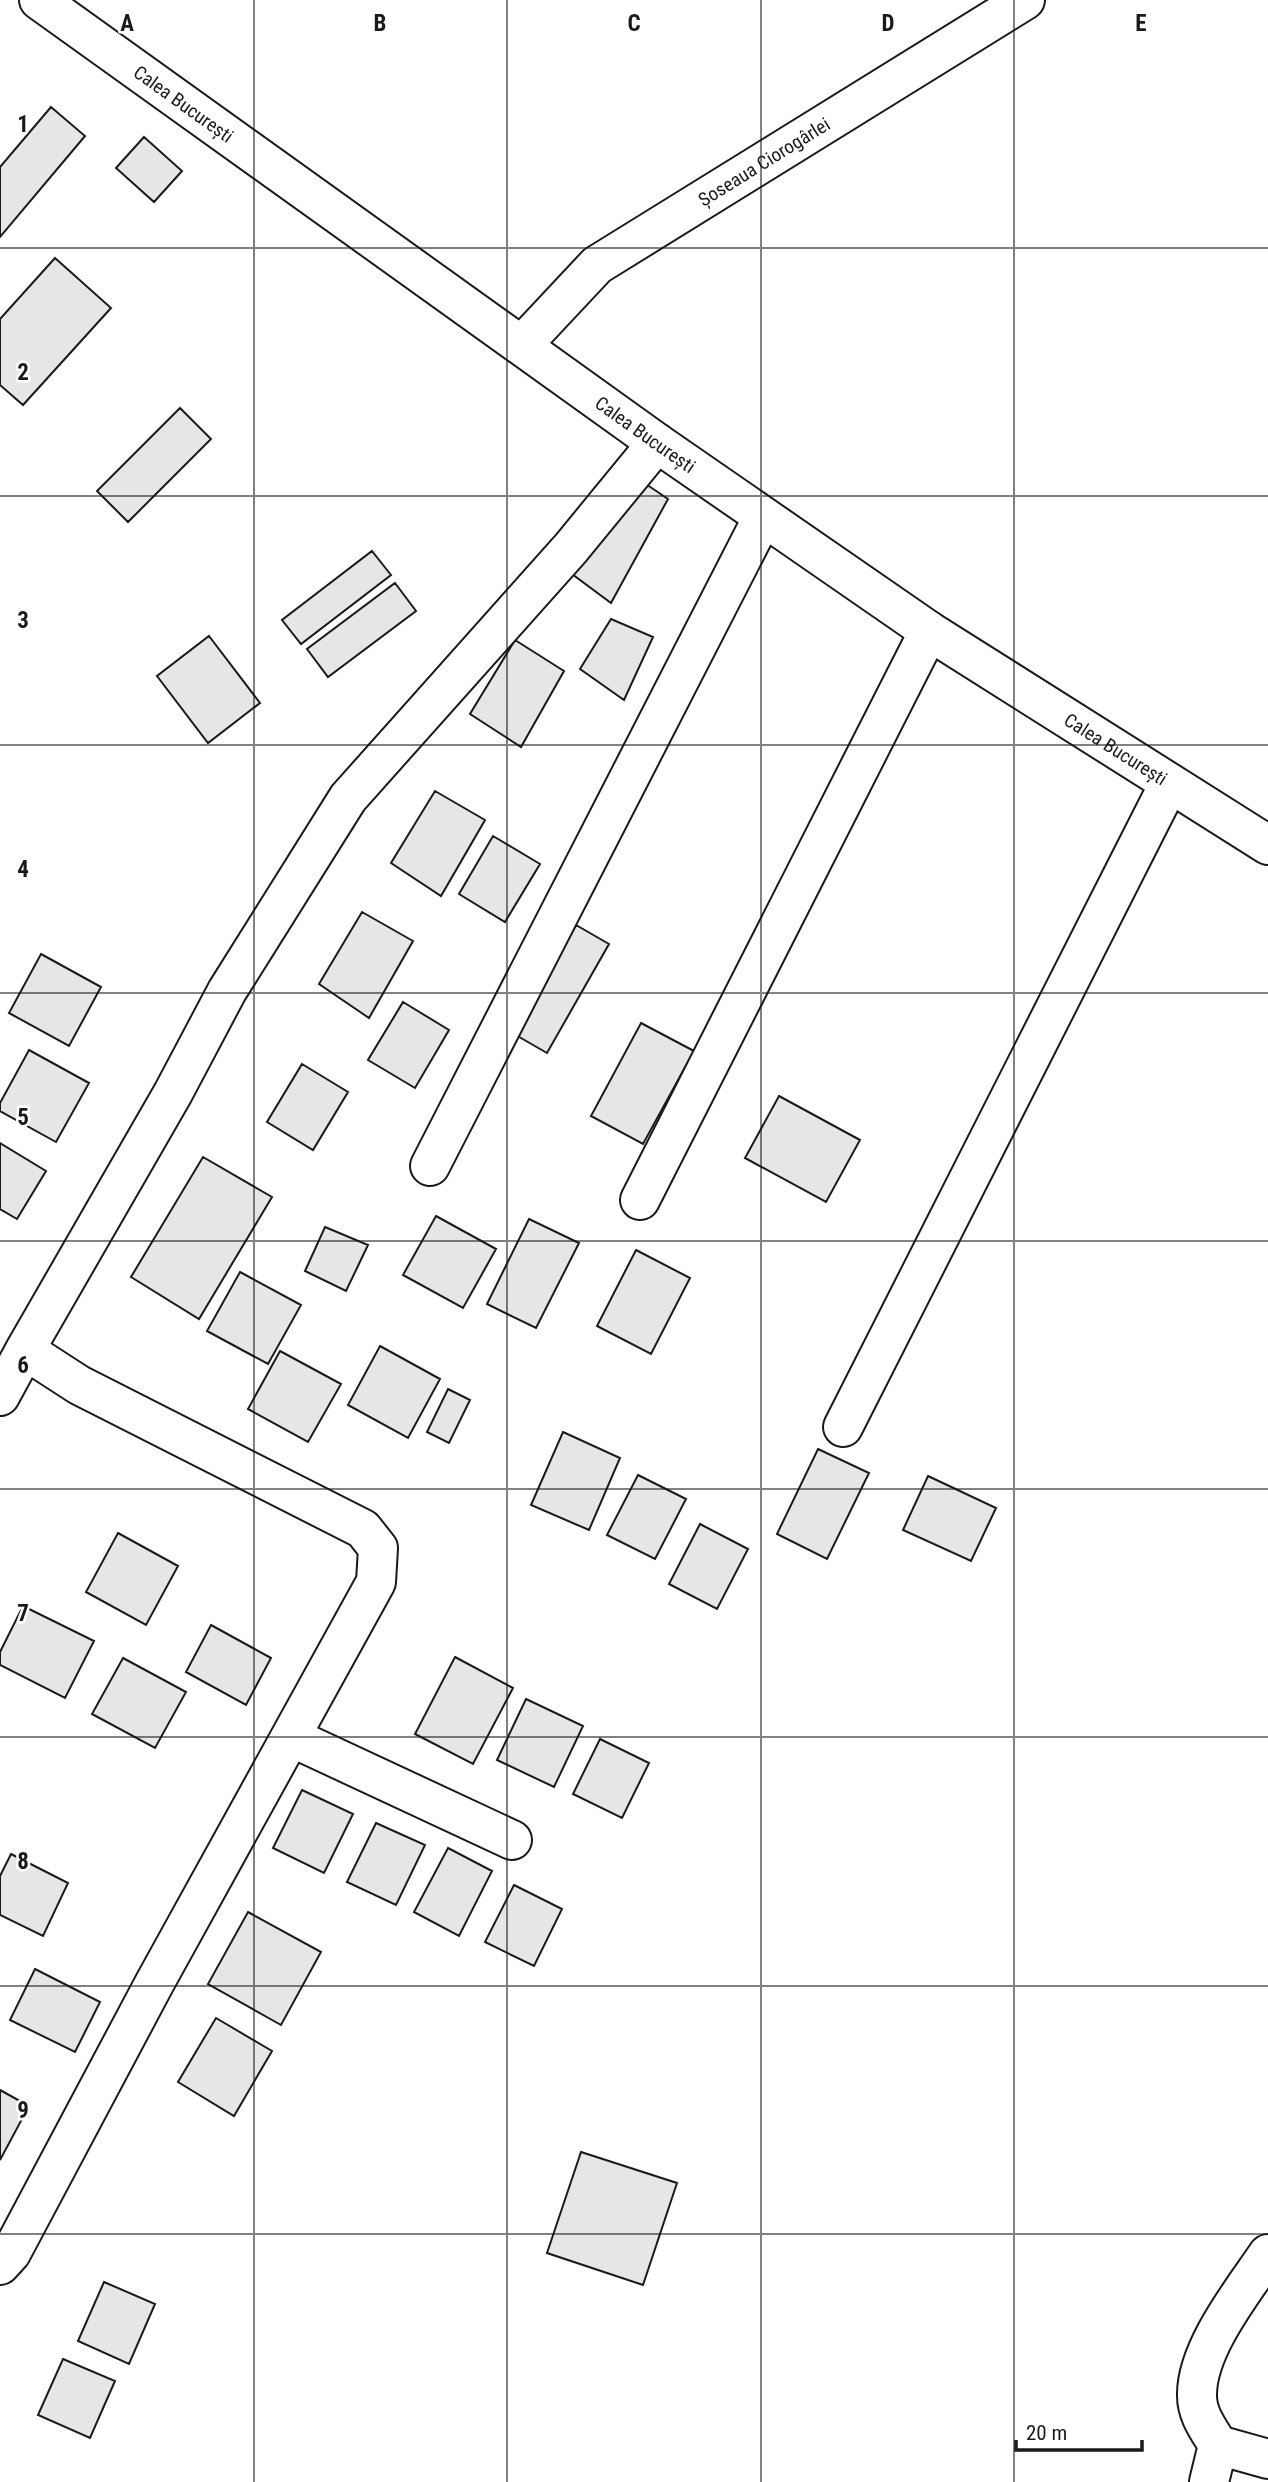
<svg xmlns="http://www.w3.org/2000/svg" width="1268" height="2482" font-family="'Roboto Condensed',sans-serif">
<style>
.building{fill:#e6e6e6;stroke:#1a1a1a;stroke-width:2}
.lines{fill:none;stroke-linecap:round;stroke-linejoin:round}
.minor-casing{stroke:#1a1a1a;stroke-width:42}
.major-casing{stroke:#1a1a1a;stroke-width:42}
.minor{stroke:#fff;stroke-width:38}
.major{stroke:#fff;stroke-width:38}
.grid{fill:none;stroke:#1a1a1a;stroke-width:2;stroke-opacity:0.55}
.labels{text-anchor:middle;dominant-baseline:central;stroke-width:5;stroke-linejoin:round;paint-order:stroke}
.street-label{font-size:19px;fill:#1a1a1a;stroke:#fff}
.grid-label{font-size:23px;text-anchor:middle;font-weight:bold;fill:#1a1a1a;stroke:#fff;stroke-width:5;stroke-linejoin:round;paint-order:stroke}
</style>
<rect width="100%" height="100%" fill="#fff"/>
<path class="building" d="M51 107 85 136 0 237V167Z
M144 137 182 171 154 202 116 168Z
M55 258 111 308 23 405 0 385V319Z
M180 408 211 439 128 522 97 491Z
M640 480 668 499 611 603 572 574Z
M372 551 391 575 301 644 282 620Z
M395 583 416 611 328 677 307 649Z
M611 619 653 637 624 700 580 669Z
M209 636 260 703 208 743 157 676Z
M515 640 564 671 521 747 470 714Z
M435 791 485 820 441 896 391 863Z
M493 836 540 864 505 922 459 894Z
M362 912 413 941 369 1018 319 984Z
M576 925 609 944 547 1053 514 1034Z
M41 954 101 987 69 1046 9 1013Z
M403 1002 449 1030 415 1088 368 1060Z
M641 1023 694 1051 643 1144 591 1116Z
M29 1050 89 1083 56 1142 0 1111V1103Z
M302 1064 348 1092 313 1150 267 1122Z
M779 1096 860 1140 826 1202 745 1158Z
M0 1143 46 1171 17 1219 0 1209Z
M203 1157 272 1197 199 1319 131 1277Z
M436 1216 496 1249 463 1308 403 1275Z
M529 1219 579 1243 536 1328 487 1304Z
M325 1227 368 1245 346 1291 305 1271Z
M636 1250 690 1278 651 1354 597 1326Z
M240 1272 301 1305 268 1364 207 1331Z
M380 1346 440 1379 408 1438 348 1405Z
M280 1351 341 1384 308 1442 248 1409Z
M448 1389 470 1400 449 1443 427 1432Z
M563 1432 620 1458 589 1530 531 1505Z
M818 1449 869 1473 827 1559 777 1534Z
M638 1475 686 1499 655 1559 607 1535Z
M928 1476 996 1508 971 1561 903 1530Z
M700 1524 748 1549 717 1609 669 1584Z
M118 1533 178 1566 146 1625 86 1592Z
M23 1606 94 1641 65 1698 0 1665V1652Z
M211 1625 271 1658 246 1705 186 1672Z
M455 1657 513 1688 473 1764 415 1734Z
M123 1658 186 1692 155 1748 92 1714Z
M526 1699 583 1726 554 1787 497 1760Z
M600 1739 649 1763 622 1818 573 1794Z
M302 1790 353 1814 324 1873 273 1848Z
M376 1823 425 1845 396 1905 347 1882Z
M448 1848 492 1871 459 1936 414 1912Z
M11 1854 68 1883 43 1936 0 1915V1876Z
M514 1885 562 1909 534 1966 485 1942Z
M248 1912 321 1952 281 2025 208 1984Z
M35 1969 100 2002 75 2052 10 2020Z
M216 2018 272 2051 234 2116 178 2082Z
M0 2090 29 2106 0 2160Z
M581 2152 677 2183 643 2285 547 2253Z
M104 2282 155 2304 129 2364 78 2341Z
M63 2359 115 2381 90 2438 38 2415Z"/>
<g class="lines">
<g class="minor-casing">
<path id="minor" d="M430 1166 763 517
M640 1200 929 631
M0 1396 25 1350
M843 1427 1169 784
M291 1737 512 1840
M0 2265 11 2253 154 1984 376 1582 378 1548 363 1529 79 1385 25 1350 173 1093 227 991 348 798 571 548 657 443
M1218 2445 1268 2459
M1209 2482 1218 2445C1209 2430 1197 2415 1197 2396 1196 2349 1243 2291 1268 2254"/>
</g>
<g class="major-casing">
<g id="major">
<path id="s1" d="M39 0 657 443 929 631 1268 845"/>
<path id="s2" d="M522 345 597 265 1025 0"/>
</g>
</g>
<use href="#minor" class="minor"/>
<use href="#major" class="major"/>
</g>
<path class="grid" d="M254 0V2482M507 0V2482M761 0V2482M1014 0V2482M0 248H1268M0 496H1268M0 745H1268M0 993H1268M0 1241H1268M0 1489H1268M0 1737H1268M0 1986H1268M0 2234H1268"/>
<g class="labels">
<g class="street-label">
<text stroke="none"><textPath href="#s1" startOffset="178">Calea București</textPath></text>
<text stroke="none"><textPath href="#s2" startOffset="306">Șoseaua Ciorogârlei</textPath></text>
<text stroke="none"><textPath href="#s1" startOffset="746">Calea București</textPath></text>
<text stroke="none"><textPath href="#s1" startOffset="1312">Calea București</textPath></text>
</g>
</g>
<g class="grid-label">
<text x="127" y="31">A</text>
<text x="380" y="31">B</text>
<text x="634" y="31">C</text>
<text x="888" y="31">D</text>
<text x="1141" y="31">E</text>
<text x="23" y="132">1</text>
<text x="23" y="380">2</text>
<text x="23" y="628">3</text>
<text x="23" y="877">4</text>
<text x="23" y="1125">5</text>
<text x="23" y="1373">6</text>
<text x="23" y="1621">7</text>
<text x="23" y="1869">8</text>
<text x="23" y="2118">9</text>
</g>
<path d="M1016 2440v10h126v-10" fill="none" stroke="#1a1a1a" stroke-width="3.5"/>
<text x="1026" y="2440" font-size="21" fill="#1a1a1a" stroke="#ffffff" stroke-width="5" paint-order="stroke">20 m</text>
</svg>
